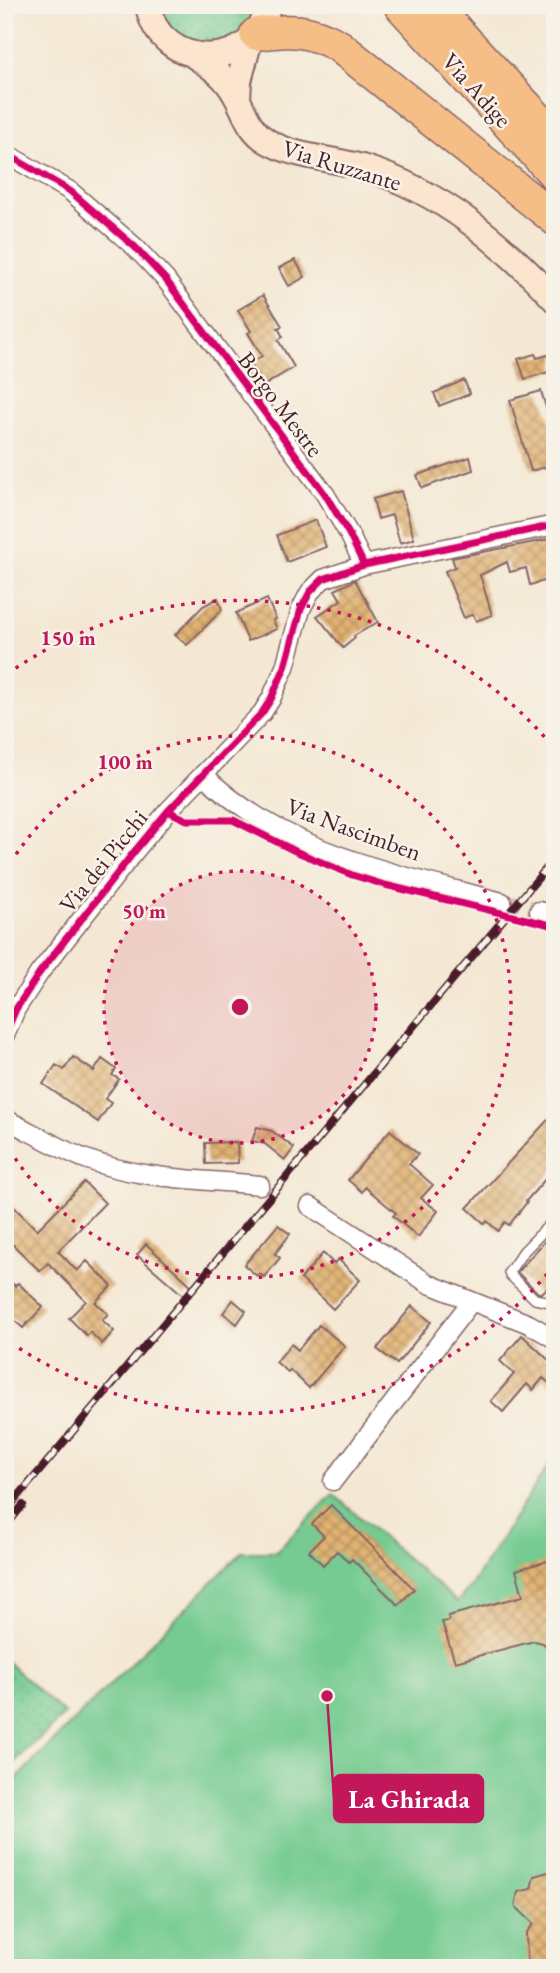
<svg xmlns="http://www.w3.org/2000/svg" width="560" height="1973" font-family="'EB Garamond',serif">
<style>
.grass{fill:url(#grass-dots);stroke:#5f755e;stroke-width:2}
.pitch{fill:#74cb91;stroke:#5f755e;stroke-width:2}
.building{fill:url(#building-cross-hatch)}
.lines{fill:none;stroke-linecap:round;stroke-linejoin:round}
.street-tunnel{stroke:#d2c0b2;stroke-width:18;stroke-dasharray:18 9;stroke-linecap:butt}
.lane-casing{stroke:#866566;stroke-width:12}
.street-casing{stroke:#866566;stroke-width:21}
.secondary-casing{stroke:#866566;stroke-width:28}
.highway-casing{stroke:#866566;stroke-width:35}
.lane{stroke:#fff;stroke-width:9}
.street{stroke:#fff;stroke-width:18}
.secondary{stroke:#fbe5cf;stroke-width:24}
.highway{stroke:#f6be87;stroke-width:32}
.rail-casing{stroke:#4a1f2b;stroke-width:8}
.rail{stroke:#f7f3e8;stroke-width:5;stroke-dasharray:16;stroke-linecap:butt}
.cycleway-casing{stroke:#f7f3e8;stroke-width:11}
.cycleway{stroke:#d6006c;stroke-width:7}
.ring{fill:none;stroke:#c2185b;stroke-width:3.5;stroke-dasharray:3.5 7}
.labels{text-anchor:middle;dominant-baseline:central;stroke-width:5;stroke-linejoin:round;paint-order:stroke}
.street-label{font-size:24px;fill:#4a1f2b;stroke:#f7f3e8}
.centre{fill:#c2185b;stroke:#f7f3e8;stroke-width:3.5}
.ring-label{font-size:21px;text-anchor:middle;font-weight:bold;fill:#c2185b;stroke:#f7f3e8;stroke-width:5;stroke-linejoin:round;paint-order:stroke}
.leader{fill:none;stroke:#c2185b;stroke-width:2.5}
.callout-dot{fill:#c2185b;stroke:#f7f3e8;stroke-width:2.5}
.callout{fill:#c2185b;stroke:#c2185b;stroke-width:2.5}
.callout-label{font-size:26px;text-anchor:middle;font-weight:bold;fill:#fff}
</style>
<defs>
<pattern id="grass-dots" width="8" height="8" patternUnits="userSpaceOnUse" patternTransform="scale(1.75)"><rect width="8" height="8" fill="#74cb91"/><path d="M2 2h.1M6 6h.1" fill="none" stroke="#66ae7d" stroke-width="1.8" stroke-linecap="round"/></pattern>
<pattern id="building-cross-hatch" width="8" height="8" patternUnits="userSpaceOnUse" patternTransform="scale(1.75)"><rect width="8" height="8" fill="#e1b272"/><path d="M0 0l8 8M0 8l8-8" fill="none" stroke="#b8905e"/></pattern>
</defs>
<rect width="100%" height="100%" fill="#f7f3e8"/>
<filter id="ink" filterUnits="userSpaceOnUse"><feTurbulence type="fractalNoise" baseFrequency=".0143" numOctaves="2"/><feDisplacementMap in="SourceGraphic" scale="14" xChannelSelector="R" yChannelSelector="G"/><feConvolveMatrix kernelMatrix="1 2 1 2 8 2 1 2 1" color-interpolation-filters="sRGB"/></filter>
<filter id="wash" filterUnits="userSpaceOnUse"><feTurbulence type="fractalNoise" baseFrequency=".00686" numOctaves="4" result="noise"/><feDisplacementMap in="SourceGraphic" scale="28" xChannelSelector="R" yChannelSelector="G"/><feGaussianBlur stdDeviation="1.57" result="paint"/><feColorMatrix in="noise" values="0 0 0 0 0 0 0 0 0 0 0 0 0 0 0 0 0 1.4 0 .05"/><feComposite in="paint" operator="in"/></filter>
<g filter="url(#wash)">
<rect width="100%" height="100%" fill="#f4e8d4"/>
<path class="grass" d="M156 5H261L241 37 207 47 174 34Z
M7 1662 65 1714 5 1771V1663Z"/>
<path class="pitch" d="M555 1455V1968H5V1790L242 1552H276L333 1494 457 1602 470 1587Z"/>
<g id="blocks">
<path class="building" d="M295 260 305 277 289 286 279 268Z
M263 295 282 326 278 328 283 337 278 340 294 367 263 386 250 363 262 356 248 333 251 331 238 310Z
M555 353V370L525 379 518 359 535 354 537 358Z
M464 380 470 394 439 406 434 393Z
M541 391 555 437V461L549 463V466L531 471 510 400Z
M470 457 473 470 422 488 417 475Z
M401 491 414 539 400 543 392 515 378 519 373 499Z
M316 520 326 547 287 562 277 535Z
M555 538V578L530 585 526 568 510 572 507 562 480 575 492 615 476 621 473 614 464 618 445 571 455 567 452 558Z
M355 580 378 622 354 636 355 638 343 648 317 616 341 600 335 590Z
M218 598 222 610 187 645 175 635 203 606Z
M267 599 276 619 273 620 277 629 248 641 236 613Z
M73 1057 94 1071 102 1059 116 1069 112 1075 119 1079 105 1099 111 1103 98 1122 43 1084 56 1065 64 1070Z
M555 1112V1168L526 1201 527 1202 509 1225 505 1222 498 1231 487 1221 485 1224 467 1208Z
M257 1127 272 1131 294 1148 285 1160 265 1144 252 1141Z
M390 1130 418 1154 409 1164 433 1185 421 1198 438 1211 418 1237 393 1216 396 1213 365 1187 362 1192 348 1180Z
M237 1142 238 1163 206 1164 205 1143Z
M84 1182 105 1203 58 1251 77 1271 87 1261 112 1286 95 1302 108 1314 102 1320 114 1331 102 1344 90 1332 87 1336 69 1318 86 1301 48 1263 40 1271 5 1237V1198L37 1230Z
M278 1225 290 1234 275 1254 280 1258 264 1277 259 1273 257 1276 244 1265Z
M555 1230V1280L542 1293H538L517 1272Z
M146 1244 193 1287 184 1296 137 1255Z
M323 1253 334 1264 338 1259 360 1280 333 1309 301 1279Z
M5 1277 15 1286 18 1283 43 1307 23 1328 5 1312Z
M233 1300 246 1311 237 1324 223 1313Z
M412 1306 431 1322 397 1364 377 1349Z
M319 1325 345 1346 309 1388 290 1370 288 1372 276 1362 291 1344 298 1350Z
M522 1335 555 1366V1388L543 1378 533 1390 527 1384 503 1412 491 1401 514 1374 500 1361Z
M331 1505 414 1589 398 1605 352 1559 349 1562 337 1551 323 1565 309 1551 324 1536 312 1524Z
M555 1559V1655L543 1643 534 1641 455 1662 442 1622 449 1621 448 1616 523 1596 516 1570Z
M548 1872 555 1878V1961L527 1962 526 1933 534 1924 515 1906 518 1892 531 1889 534 1876Z"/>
</g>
</g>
<g filter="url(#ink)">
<use href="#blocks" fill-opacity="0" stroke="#866566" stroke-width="2"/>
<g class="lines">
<path class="street-tunnel" d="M502 902 539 911"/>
<g class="lane-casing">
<path id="lane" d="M555 1219 523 1252 509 1272 510 1275 535 1299 555 1303"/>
</g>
<g class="street-casing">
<path id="street" d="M5 153 70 191 135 247 166 280 325 494 349 534 364 565
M203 774C282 853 399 874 502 902
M539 911 555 915
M5 1035 16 1009 40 972 134 852 168 811 262 713 271 699 285 667 301 609 310 592 323 579 364 565 555 525
M5 1119C31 1132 57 1147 83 1158 139 1180 201 1179 260 1185
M310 1206 429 1284 529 1324 555 1339
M333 1481 471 1302"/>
</g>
<g class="secondary-casing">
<path id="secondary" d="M148 5C158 72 257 73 268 5
M193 55C206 64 220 72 229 85 244 104 245 128 267 141 295 158 334 158 365 168 442 192 501 242 555 300
M238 100 239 81 250 40"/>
</g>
<g class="highway-casing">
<path id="highway" d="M400 5 555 175
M433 5 555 137
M256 34C291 29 308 29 339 46L555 219"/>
</g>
<use href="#lane" class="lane"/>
<use href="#street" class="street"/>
<use href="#secondary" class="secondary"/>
<use href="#highway" class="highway"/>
<g class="rail-casing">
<path id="rail" d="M5 1512 555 858
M5 1527 23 1505"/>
</g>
<use href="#rail" class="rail"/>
<g class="cycleway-casing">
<path id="cycleway" d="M5 153 70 191 135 247 166 280 325 494 349 534 364 565
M168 811 187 820H233L295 851 352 875 385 885 555 926
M5 1035 16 1009 40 972 134 852 168 811 262 713 271 699 285 667 301 609 310 592 323 579 364 565 555 525"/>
</g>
<use href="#cycleway" class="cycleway"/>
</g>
</g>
<circle cx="240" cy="1007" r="136" fill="#c2185b" fill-opacity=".12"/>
<g class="ring">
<circle cx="240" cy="1007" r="136"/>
<path d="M5 872A271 271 0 1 1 5 1142"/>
<path d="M554 1266A407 407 0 0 1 7 1340M7 674A407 407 0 0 1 554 748"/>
</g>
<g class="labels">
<g class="street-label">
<text transform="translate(477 90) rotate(48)">Via Adige</text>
<text transform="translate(342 165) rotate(17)">Via Ruzzante</text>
<text transform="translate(281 404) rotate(53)">Borgo Mestre</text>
<text transform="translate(354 829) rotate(20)">Via Nascimben</text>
<text transform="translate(103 861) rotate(-51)">Via dei Picchi</text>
</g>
</g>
<circle cx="240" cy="1007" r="10" class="centre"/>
<g class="ring-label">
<text x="68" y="645">150 m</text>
<text x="125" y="769">100 m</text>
<text x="144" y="918">50 m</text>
</g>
<path class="leader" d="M327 1696L334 1799"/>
<circle class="callout-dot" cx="327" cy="1696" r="7"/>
<rect class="callout" x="334" y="1775" width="149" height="47" rx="7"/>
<g class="callout-label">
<text x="409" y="1808">La Ghirada</text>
</g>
<rect width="560" height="1973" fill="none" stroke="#f7f3e8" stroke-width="28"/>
</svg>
